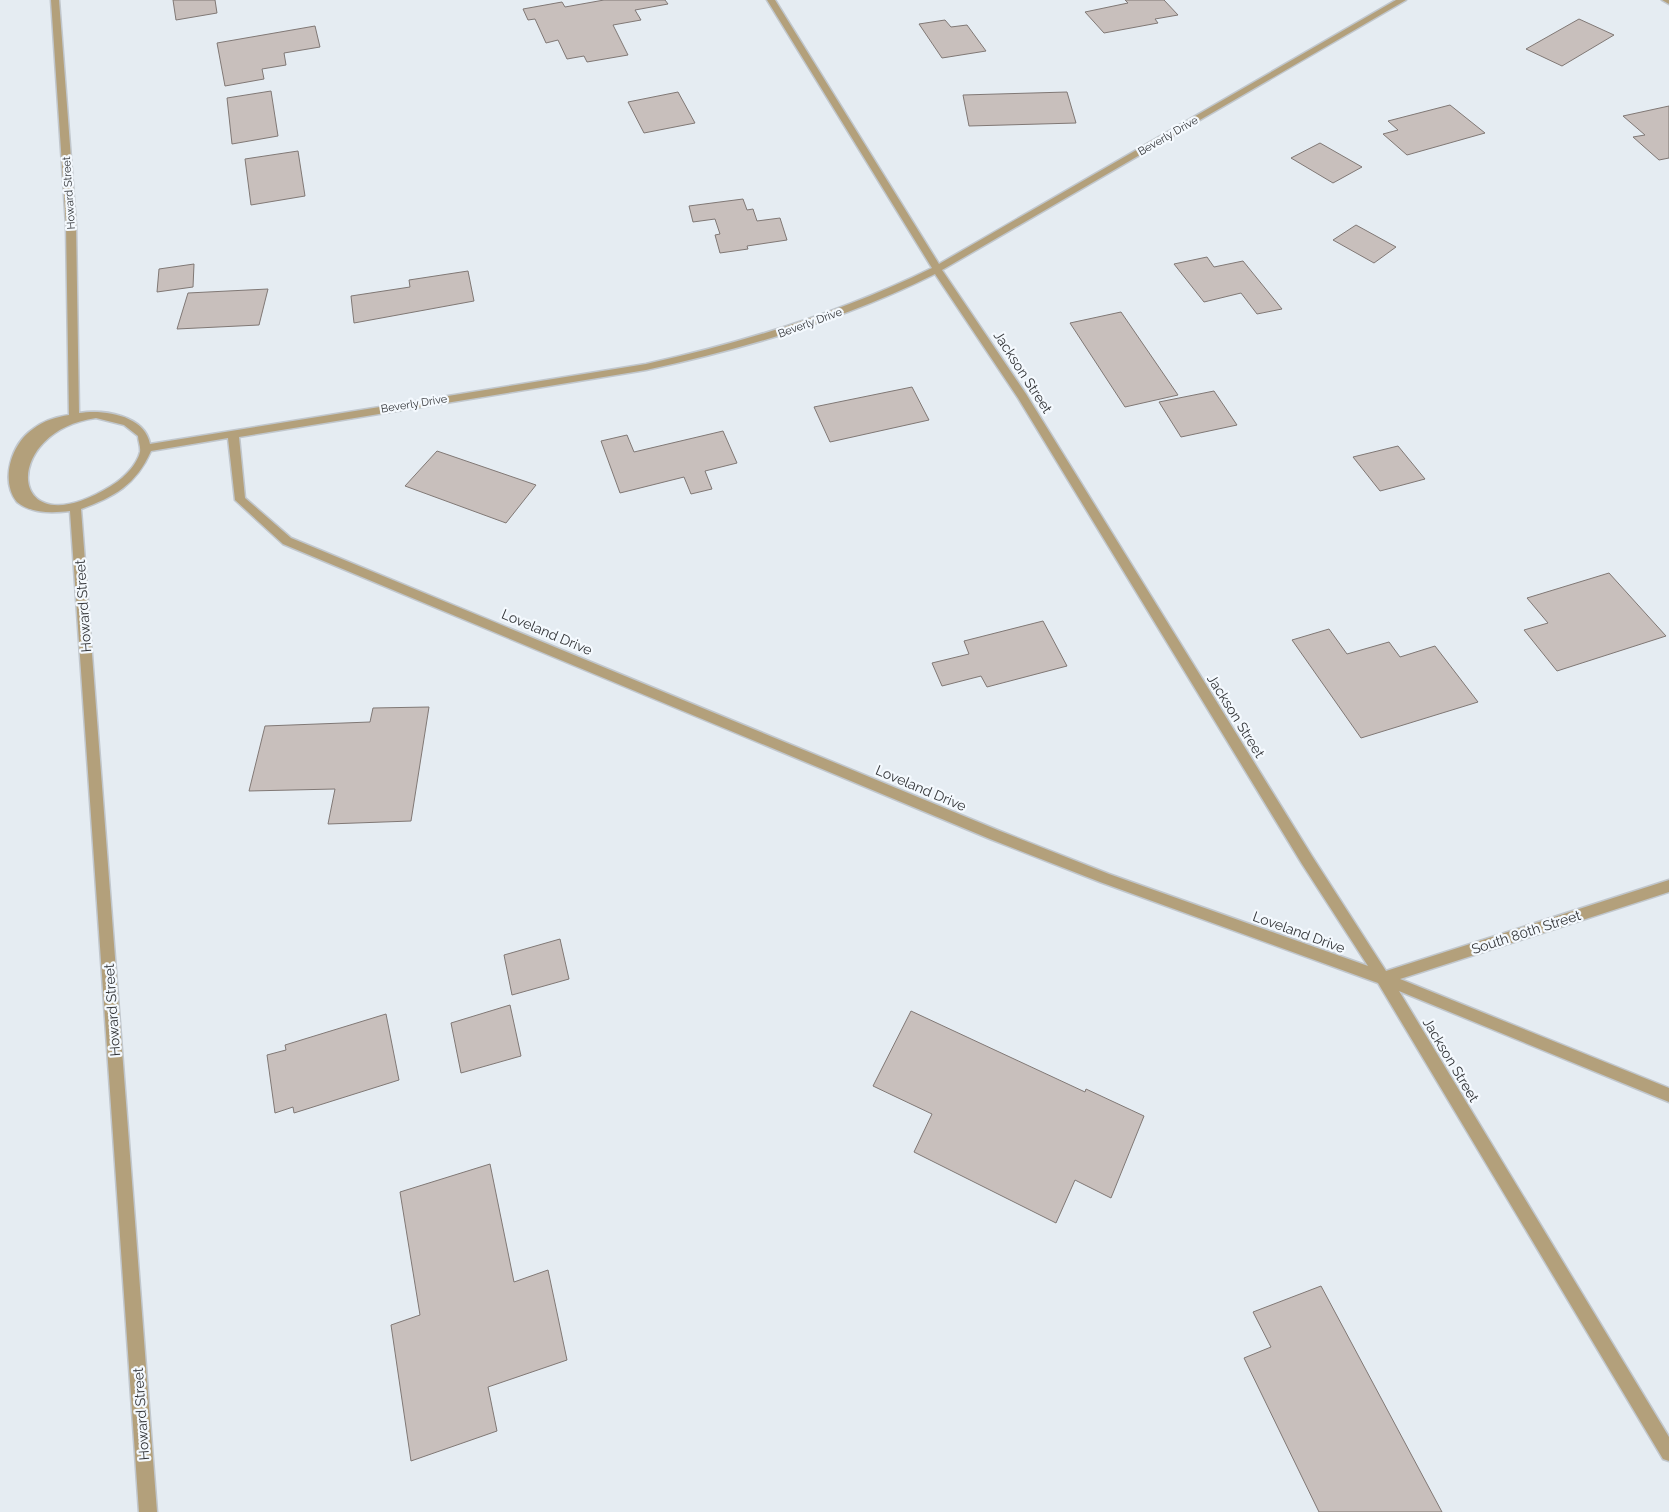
<svg xmlns="http://www.w3.org/2000/svg" width="1669" height="1512" font-family="Raleway,sans-serif">
<style>
.building{fill:#c8bfbc;stroke:#807875}
.lines{fill:none;stroke-linecap:round;stroke-linejoin:round}
.minor-casing{stroke:#c1c7cd;stroke-width:3}
.minor{fill:#b3a07b;fill-rule:evenodd}
.labels{text-anchor:middle;dominant-baseline:central;stroke-width:4.5;stroke-linejoin:round;paint-order:stroke}
.far-street-label{font-size:11px;fill:#323437;stroke:#f4f9fe}
.street-label{font-size:14px;fill:#323437;stroke:#f4f9fe}
</style>
<rect width="100%" height="100%" fill="#e5ecf2"/>
<path class="building" d="M173 0H215L217 13 176 20Z
M604 0H665L668 4 635 10 641 20 613 25 628 55 587 62 584 56 567 59 558 40 546 43 535 19 528 20 523 9 562 2 565 7Z
M1125 0H1164L1178 15 1155 19 1158 23 1104 33 1085 12 1128 3Z
M1579 19 1614 35 1562 66 1526 49Z
M945 20 951 27 967 25 986 51 942 58 919 24Z
M315 26 320 47 284 53 286 65 262 69 264 79 225 86 217 43Z
M271 91 278 136 232 144 227 98Z
M678 92 695 123 644 133 628 102Z
M1067 92 1076 123 969 126 963 95Z
M1450 105 1485 133 1407 155 1383 134 1398 130 1388 121Z
M1669 106V158L1659 160 1633 137 1645 135 1623 116Z
M1320 143 1362 167 1333 183 1291 158Z
M298 151 305 196 251 205 245 159Z
M743 199 747 210 753 209 757 221 780 218 787 240 747 246 748 249 720 253 715 235 720 234 715 219 693 222 689 206Z
M1356 225 1396 247 1374 263 1333 240Z
M1207 257 1214 267 1243 261 1282 309 1257 314 1241 293 1204 302 1174 264Z
M194 264 193 287 157 292 159 269Z
M468 271 474 301 354 323 351 296 410 287 409 280Z
M268 289 259 325 177 329 188 293Z
M1121 312 1178 395 1125 407 1070 323Z
M912 387 929 420 830 442 814 407Z
M1214 391 1237 425 1181 437 1159 402Z
M723 431 737 463 705 471 712 489 691 494 684 477 620 493 601 441 627 435 634 452Z
M1398 446 1425 479 1380 491 1353 457Z
M437 451 536 485 506 523 405 486Z
M1609 573 1666 636 1557 671 1524 630 1548 623 1527 598Z
M1043 621 1067 666 987 687 981 676 942 686 932 663 969 654 964 641Z
M1329 629 1347 654 1389 642 1400 657 1435 646 1478 702 1361 738 1292 640Z
M429 707 411 821 328 824 335 789 249 791 265 726 370 722 373 708Z
M560 939 569 979 512 995 504 955Z
M510 1005 521 1056 461 1073 451 1023Z
M911 1011 1085 1092 1086 1089 1144 1116 1111 1198 1075 1180 1056 1223 914 1152 932 1114 873 1086Z
M386 1014 399 1080 294 1113 293 1107 275 1113 267 1055 286 1050 285 1045Z
M490 1164 514 1282 548 1270 567 1360 488 1387 497 1431 411 1461 391 1325 420 1315 400 1192Z
M1321 1286 1442 1512H1319L1244 1358 1271 1347 1253 1312Z"/>
<g class="lines">
<g class="minor-casing">
<path id="minor" d="M51 0H59L76 225 79 413C103 409 145 415 150 444L646 364C745 342 840 313 932 268L767 0H775L939 264 1396 0H1406L942 270 1026 394 1312 856 1386 971 1669 880V892L1400 979 1669 1088V1102L1399 991 1669 1437V1461L1663 1459 1378 983 1100 882 990 839 283 544 235 500 228 438 151 451C136 485 114 497 81 509L157 1512H139L70 511C53 513 32 514 17 502 0 481 11 444 33 429 43 421 56 417 69 415L66 225ZM935 274 1018 398 1302 864 1368 966 1109 874 1000 831 291 538 245 498 239 437 646 370C746 348 843 320 935 274ZM96 418 124 425 138 436C138 441 141 447 140 452 137 465 123 479 111 486 6 551 0 431 96 418Z
M1662 0H1669V4Z"/>
</g>
<use href="#minor" class="minor"/>
</g>
<g class="labels">
<g class="far-street-label">
<text transform="translate(1168 136) rotate(-30)">Beverly Drive</text>
<text transform="translate(69 193) rotate(-94)">Howard Street</text>
<text transform="translate(810 323) rotate(-20)">Beverly Drive</text>
<text transform="translate(414 404) rotate(-9)">Beverly Drive</text>
</g>
<g class="street-label">
<text transform="translate(1023 372) rotate(57)">Jackson Street</text>
<text transform="translate(83 606) rotate(-94)">Howard Street</text>
<text transform="translate(547 632) rotate(23)">Loveland Drive</text>
<text transform="translate(1236 716) rotate(58)">Jackson Street</text>
<text transform="translate(921 788) rotate(23)">Loveland Drive</text>
<text transform="translate(1299 932) rotate(20)">Loveland Drive</text>
<text transform="translate(1526 932) rotate(-18)">South 80th Street</text>
<text transform="translate(112 1010) rotate(-94)">Howard Street</text>
<text transform="translate(1451 1060) rotate(59)">Jackson Street</text>
<text transform="translate(141 1414) rotate(-94)">Howard Street</text>
</g>
</g>
</svg>
